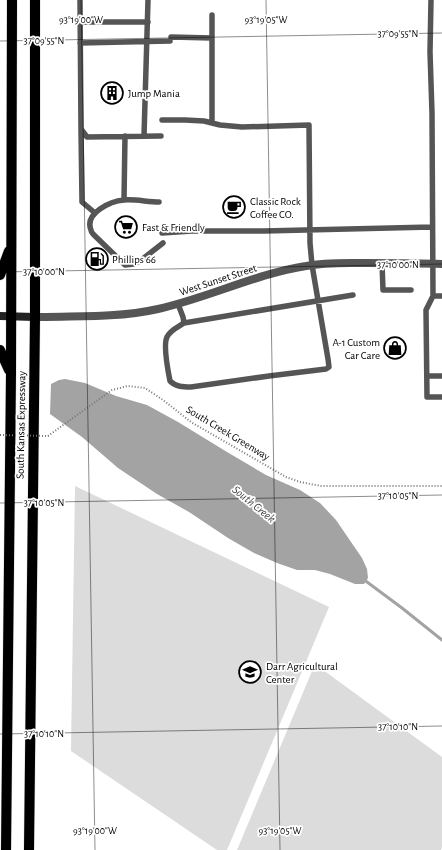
<svg xmlns="http://www.w3.org/2000/svg" width="442" height="850" font-family="'Alegreya Sans',sans-serif">
<style>
.green{fill:#dcdcdc}
.water{fill:#a3a3a3}
.lines{fill:none;stroke-linecap:round;stroke-linejoin:round}
.stream{stroke:#a3a3a3;stroke-width:3}
.primary-casing{stroke:#dbdbdb;stroke-width:11}
.path{stroke:#777;stroke-width:2;stroke-dasharray:1 2;stroke-linecap:butt}
.service{stroke:#555;stroke-width:5.5}
.minor{stroke:#555;stroke-width:8}
.secondary{stroke:#222;stroke-width:8}
.primary{stroke:#000;stroke-width:10}
.path-bridge{stroke:#777;stroke-width:2;stroke-dasharray:1 2;stroke-linecap:butt}
.ticks{fill:none;stroke:#000;stroke-width:1;stroke-opacity:0.45}
.labels{text-anchor:middle;dominant-baseline:central;stroke-width:3.5;stroke-linejoin:round;paint-order:stroke}
.poi-label{font-size:11px;fill:#000;stroke:#fff;text-anchor:start}
.street-label{font-size:11px;fill:#000;stroke:#fff}
.water-label{font-size:12px;font-style:italic;fill:#444;stroke:#fff}
.ticks-label{font-size:10px;text-anchor:middle;fill:#000;stroke:#fff;stroke-width:3.5;stroke-linejoin:round;paint-order:stroke}
</style>
<rect width="100%" height="100%" fill="#fff"/>
<path class="green" d="M75 486 329 607 227 850H217L71 751Z
M315 664 442 757V847L441 850H237Z"/>
<path class="water" d="M65 379 85 383 116 396 147 405 178 422 227 452 266 475 300 490 320 503 336 520 362 558 367 569 368 578 364 584H355L330 574 315 570H297L277 563 254 553 228 538 189 512 157 494 118 468 82 437 50 414 51 384 59 380Z"/>
<g class="lines">
<path class="stream" d="M363 579 402 608 442 640"/>
<g class="primary-casing">
<path id="primary" d="M0 275 9 251
M0 350 9 370
M6 850 11 373 12 0
M29 850 35 317V0"/>
</g>
<path class="path" d="M154 394C167 402 179 413 191 422L286 477 300 482 321 486H442"/>
<path class="service" d="M80 0 81 129 87 137 161 136
M431 0 430 52 432 113 433 296H442
M80 22H148
M171 37 212 38
M80 43 170 41
M162 120H185L204 121 220 125 242 127 309 125 310 243 312 265 328 359 329 367 326 369 269 376 191 387C183 387 176 387 170 381 168 371 163 345 167 337 170 330 178 327 184 323L183 317 178 304
M212 123V15
M81 130 82 202 95 213
M144 136 148 0
M124 200 125 136
M159 202C148 202 135 199 124 200 111 201 84 213 91 230 91 232 93 234 94 235L125 265 134 264 140 261 163 243
M162 233 192 231H264L432 227
M382 263 383 290H411
M433 296 426 310 427 397H442
M184 323 353 295
M427 376H442"/>
<path class="minor" d="M35 317C76 316 118 318 158 309 208 298 255 274 306 266 326 262 346 263 366 263 392 263 417 263 442 264"/>
<path class="secondary" d="M0 316 35 317"/>
<use href="#primary" class="primary"/>
<path class="path-bridge" d="M0 435 48 436 112 390 128 386 145 388 154 394"/>
</g>
<path class="ticks" d="M81 0 95 850M266 0 280 850M0 41 442 33M0 272 442 264M0 503 442 495M0 734 442 726"/>
<defs>
<g id="building-ring" transform="scale(1.15)"><circle r="9.5" fill="#fff" stroke="#000" stroke-width="1.5"/><path d="M-4-6H4V6H1V3H-1V6H-4ZM-2.5-4.3h1.7v1.8h-1.7ZM.8-4.3h1.7v1.8H.8ZM-2.5-1h1.7V.8h-1.7ZM.8-1h1.7V.8H.8Z" fill="#000"/></g>
<g id="cafe-ring" transform="scale(1.15)"><circle r="9.5" fill="#fff" stroke="#000" stroke-width="1.5"/><path d="M-5.5-4.5H6V0H3Q3 3.5 0 3.5H-2.5Q-5.5 3.5-5.5 0ZM3-3.2v2h1.7v-2ZM-6 4.5H4V6H-6Z" fill="#000"/></g>
<g id="supermarket-ring" transform="scale(1.15)"><circle r="9.5" fill="#fff" stroke="#000" stroke-width="1.5"/><path d="M-6-5.5h2.5l.6 2H6L4.5 2H-2.5L-4.4-4H-6ZM-1.5 3.2a1.3 1.3 0 1 0 .1 0ZM3 3.2a1.3 1.3 0 1 0 .1 0Z" fill="#000"/></g>
<g id="fuel-ring" transform="scale(1.15)"><circle r="9.5" fill="#fff" stroke="#000" stroke-width="1.5"/><path d="M-5.5-6h7V0h2V4h1.3V-2.5L3-4.5l.8-.8L6-3V5H2.5V1h-1V6h-7ZM-4.2-4.7v3.2H.2V-4.7Z" fill="#000"/></g>
<g id="shop-ring" transform="scale(1.15)"><circle r="9.5" fill="#fff" stroke="#000" stroke-width="1.5"/><path d="M-5-2.5h2.3a2.7 3.5 0 0 1 5.4 0H5L5.5 6h-11ZM-1.5-2.5h3a1.5 2.3 0 0 0-3 0Z" fill="#000"/></g>
<g id="university-ring" transform="scale(1.15)"><circle r="9.5" fill="#fff" stroke="#000" stroke-width="1.5"/><path d="M0-5L7-2L0 1L-7-2ZM-4 1L0 2.5L4 1V4Q0 6-4 4Z" fill="#000"/></g>
</defs>
<g fill-rule="evenodd">
<use href="#building-ring" x="112" y="93"/>
<use href="#cafe-ring" x="234" y="207"/>
<use href="#supermarket-ring" x="126" y="227"/>
<use href="#fuel-ring" x="97" y="259"/>
<use href="#shop-ring" x="395" y="348"/>
<use href="#university-ring" x="250" y="672"/>
</g>
<g class="labels">
<g class="poi-label">
<text x="128" y="93">Jump Mania</text>
<text x="250" y="201">Classic Rock<tspan x="250" dy="13">Coffee CO.</tspan></text>
<text x="142" y="227">Fast &amp; Friendly</text>
<text x="112" y="259">Phillips 66</text>
<text x="380" y="342" text-anchor="end">A-1 Custom<tspan x="380" dy="13">Car Care</tspan></text>
<text x="266" y="666">Darr Agricultural<tspan x="266" dy="13">Center</tspan></text>
</g>
<g class="street-label">
<text transform="translate(218 280) rotate(-18)">West Sunset Street</text>
<text transform="translate(21 425) rotate(-89)">South Kansas Expressway</text>
<text transform="translate(228 433) rotate(31)">South Creek Greenway</text>
</g>
<g class="water-label">
<text transform="translate(254 504) rotate(39)">South Creek</text>
</g>
</g>
<g class="ticks-label">
<text x="81" y="23">93°19'00"W</text>
<text x="266" y="23">93°19'05"W</text>
<text x="398" y="37">37°09'55"N</text>
<text x="44" y="44">37°09'55"N</text>
<text x="398" y="268">37°10'00"N</text>
<text x="44" y="275">37°10'00"N</text>
<text x="398" y="499">37°10'05"N</text>
<text x="44" y="506">37°10'05"N</text>
<text x="398" y="730">37°10'10"N</text>
<text x="44" y="737">37°10'10"N</text>
<text x="95" y="834">93°19'00"W</text>
<text x="280" y="834">93°19'05"W</text>
</g>
</svg>
